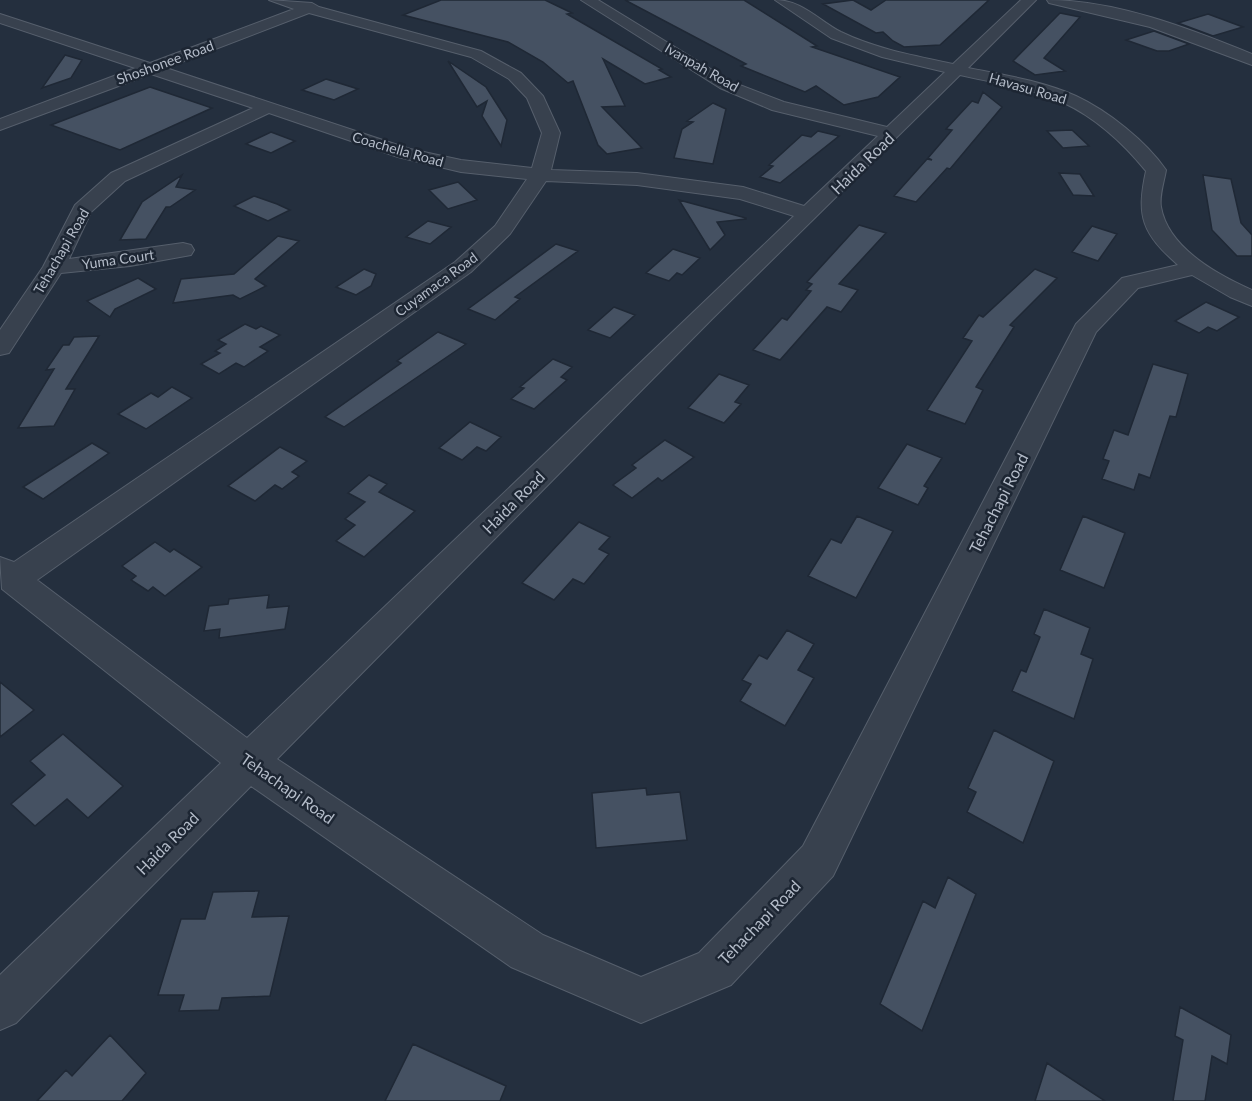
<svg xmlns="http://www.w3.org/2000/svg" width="1252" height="1101" font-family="Lato,sans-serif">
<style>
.building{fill:#455162;stroke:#1f2835;stroke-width:1.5}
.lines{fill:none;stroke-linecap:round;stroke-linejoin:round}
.minor-casing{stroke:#565f6c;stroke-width:2}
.minor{fill:#38414e;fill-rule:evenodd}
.labels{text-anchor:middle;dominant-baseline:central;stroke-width:5;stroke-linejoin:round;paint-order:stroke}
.far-street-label{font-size:14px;fill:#b4bcc9;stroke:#1d2633}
.street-label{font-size:16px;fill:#b4bcc9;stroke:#1d2633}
</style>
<rect width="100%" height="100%" fill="#242f3e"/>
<path class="building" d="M441 0H545L572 13 567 14 662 69 659 70 671 77 645 84 603 59 625 106 602 107 642 148 607 154 598 145 573 81 568 83 543 62 508 42 403 15Z
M625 0H744L817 46 812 47 900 77 878 97 844 105 816 86 805 92 741 66 746 64Z
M853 0 871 10 886 0H989L940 45 904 47 893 41 883 32 876 33 823 4Z
M1060 13 1080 17 1044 58 1065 71 1035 75 1013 61Z
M1208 14 1243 27 1213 36 1178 23Z
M1154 31 1189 44 1169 51H1157L1126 40Z
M65 55 82 60 71 78 42 88Z
M448 61 486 87 507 120 501 146 482 116 487 101 477 107Z
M326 79 358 89 334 100 302 90Z
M150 87 212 108 120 150 51 125Z
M983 92 1002 107 950 169 947 168 916 202 894 196 927 159 932 160 928 158 952 130 946 129 972 101 978 103Z
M713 103 726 109 713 164 674 158 682 129 693 122 687 121Z
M1072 130 1089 146 1063 148 1047 131Z
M818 131 839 136 780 183 760 177 773 166 769 165 802 135 811 137Z
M271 132 295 141 271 153 246 144Z
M1059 173 1080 174 1094 196 1073 195Z
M182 175 176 187 195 190 170 207H166L146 239 120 240 142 202Z
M1203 175 1231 179 1241 223 1252 235V256H1237L1212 230Z
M458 182 477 200 448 209 429 190Z
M254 196 277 204 290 210 268 221 234 206Z
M679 200 746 218V219L717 222 725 235 710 250Z
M428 221 451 227 430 244 406 237Z
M859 225 886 233 839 284 858 290 841 312 827 307 780 360 753 350 782 318 787 320 811 291 806 290 812 284 807 282Z
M1092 226 1117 234 1098 261 1072 252Z
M278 236 299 241 255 279 266 286 240 299 233 295 173 303 181 279 234 274Z
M556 244 578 251 515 297 520 299 495 320 468 309Z
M673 249 700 258 682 275 677 273 669 281 646 273Z
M364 269 376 274 371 286 356 295 336 287Z
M1035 269 1057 278 1010 325 1014 327 976 387 983 390 965 424 927 410 972 341 963 338 979 315 983 317Z
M138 278 156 289 115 309 110 317 87 301Z
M1206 302 1239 317 1217 331 1208 327 1199 333 1175 321Z
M614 307 635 315 610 338 588 330Z
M245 324 256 329 261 326 280 335 260 347 268 351 244 367 236 363 219 374 201 364 220 353 215 351 226 344 218 340Z
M438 332 466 344 344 427 325 417 401 363 397 361Z
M99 336 66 389H75L54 426 18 428 54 369 46 370 63 345H69L74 337Z
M553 359 572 367 561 377 567 380 534 409 511 399 524 388 520 387Z
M1153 364 1188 374 1176 417 1170 416 1150 478 1139 474 1134 490 1102 479 1109 461 1103 459 1114 430 1128 435Z
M719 374 749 385 735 402 741 404 724 423 688 408Z
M172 387 192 398 146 429 118 414 151 393 158 397Z
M470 422 501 437 486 451 477 447 462 460 439 448Z
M665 440 694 457 662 481 658 478 632 498 613 485 636 468 632 465Z
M92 443 109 453 43 499 23 487Z
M907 444 942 458 924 486 928 488 918 505 878 488Z
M280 447 307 461 292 472 299 476 282 489 275 485 255 501 228 486Z
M369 475 387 484 379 492 415 511 364 557 336 541 355 525 345 519 365 502 348 493Z
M857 516 893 531 856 598 808 576 831 539 841 543Z
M1083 516 1125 533 1104 588 1060 570Z
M579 522 610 537 599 549 609 554 584 584 573 579 554 600 522 583Z
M155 542 170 552 174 549 202 567 165 596 153 587 148 591 131 580 136 576 122 566Z
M269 595 267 608 289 606 285 629 219 638 220 629 204 631 209 606 228 604 229 599Z
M1044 609 1090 628 1081 654 1093 659 1074 719 1012 691 1021 670 1026 672 1040 637 1034 634Z
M787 630 814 644 798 670 814 678 785 726 740 701 751 684 742 680 759 655 767 659Z
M0 682 34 710 0 737Z
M994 730 1054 761 1023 843 967 812 976 792 968 788Z
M63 734 123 786 88 818 67 799 35 826 11 804 45 775 30 761Z
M646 788 647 795 680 792 687 840 596 848 592 793Z
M948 877 976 894 922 1031 880 1004 923 901 935 908Z
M259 891 252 917 289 916 270 996 222 998 219 1010 179 1011 184 995H158L181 919H205L213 892Z
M1180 1007 1231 1035 1227 1064 1212 1056 1205 1101H1173L1183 1040 1175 1036Z
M110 1035 146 1073 122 1101H37L66 1070 72 1076Z
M413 1044 506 1086 500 1101H385Z
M1047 1063 1105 1101H1035Z"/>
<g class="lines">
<g class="minor-casing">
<path id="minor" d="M269 0 312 3 319 7 481 51 521 73 543 96 560 133 551 170 637 173 743 187 804 206 878 136 772 110 720 88 581 0H598L732 82 784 102 887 127 945 72 882 57 831 38 775 0C802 0 818 20 841 32 876 49 916 56 953 64L1021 0H1036L968 68C1004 75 1043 81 1076 96 1108 111 1146 141 1166 170 1164 182 1159 196 1161 207 1168 248 1218 275 1252 290V306L1230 297 1192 275 1138 288 1096 332 833 876 731 985 641 1023 511 967 251 786 16 1023 0 1030V975L221 763 2 589 0 557 14 562 455 262 495 226 527 179 461 172 398 157 269 113 125 181 91 212 69 259 183 243 191 245 194 250 191 255 130 266 61 273 9 353 0 355V330L43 267 75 205 111 173 253 108 151 74 0 130V119L135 68 0 23V14L150 63 294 9ZM309 13 471 57 509 79 527 98 542 133 532 168 461 160 410 149 166 68ZM960 75C995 83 1032 88 1064 103 1096 118 1124 144 1146 171 1136 217 1142 233 1178 265L1122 278 1076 324 803 846 699 953 641 977 543 935 277 759 712 319ZM546 181 637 185 740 199 794 216 247 738 37 580 471 272 510 234Z
M1047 0C1116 0 1188 28 1252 54V65L1150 27 1049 3Z"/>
</g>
<use href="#minor" class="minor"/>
</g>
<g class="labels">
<g class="far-street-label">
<text transform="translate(165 62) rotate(-20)">Shoshonee Road</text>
<text transform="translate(702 67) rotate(30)">Ivanpah Road</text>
<text transform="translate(1028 88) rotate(16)">Havasu Road</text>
<text transform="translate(398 149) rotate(16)">Coachella Road</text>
<text transform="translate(61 251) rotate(-60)">Tehachapi Road</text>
<text transform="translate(118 259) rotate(-8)">Yuma Court</text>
<text transform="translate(436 284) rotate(-36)">Cuyamaca Road</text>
</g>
<g class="street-label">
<text transform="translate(862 163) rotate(-44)">Haida Road</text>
<text transform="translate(513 502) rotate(-45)">Haida Road</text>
<text transform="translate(998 503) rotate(-63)">Tehachapi Road</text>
<text transform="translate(288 788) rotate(35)">Tehachapi Road</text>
<text transform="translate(167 843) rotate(-45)">Haida Road</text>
<text transform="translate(759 922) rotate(-46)">Tehachapi Road</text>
</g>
</g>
</svg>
